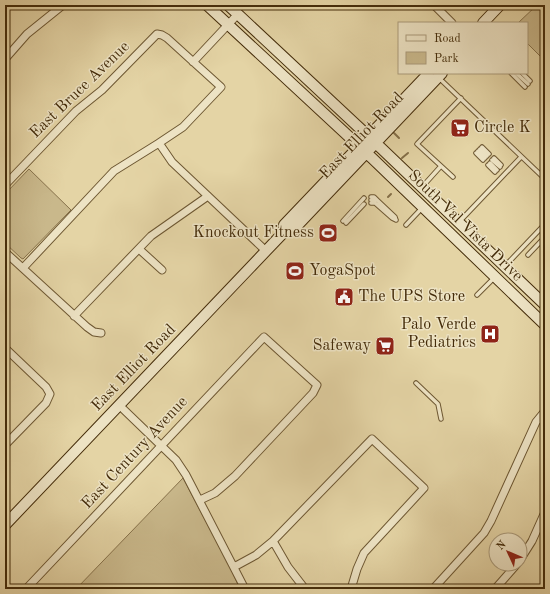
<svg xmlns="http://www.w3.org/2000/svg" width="550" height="594" font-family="'Old Standard TT',serif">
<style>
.park{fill:#c9b88b;stroke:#87724b}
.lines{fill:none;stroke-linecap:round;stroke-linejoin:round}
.stream{stroke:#846f48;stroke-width:2}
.service-casing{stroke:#6d5732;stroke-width:5.5}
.minor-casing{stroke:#6d5732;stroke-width:9}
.secondary-casing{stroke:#452d0b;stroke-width:12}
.service{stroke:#ede3c4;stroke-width:3.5}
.minor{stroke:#ede3c4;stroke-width:7}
.secondary{stroke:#ede3c4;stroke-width:10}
.labels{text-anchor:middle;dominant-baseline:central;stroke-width:3;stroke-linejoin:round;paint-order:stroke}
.street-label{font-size:16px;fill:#452d0b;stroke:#ede3c4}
.poi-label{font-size:16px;fill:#452d0b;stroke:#ede3c4;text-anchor:start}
</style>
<rect width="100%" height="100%" fill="#e4d4a5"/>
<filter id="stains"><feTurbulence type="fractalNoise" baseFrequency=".005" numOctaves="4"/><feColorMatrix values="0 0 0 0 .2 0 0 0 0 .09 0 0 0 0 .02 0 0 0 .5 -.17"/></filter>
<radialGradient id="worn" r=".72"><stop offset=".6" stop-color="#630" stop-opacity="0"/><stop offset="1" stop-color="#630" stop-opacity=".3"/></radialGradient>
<path class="park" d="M537 5H545V55L542 58 527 43V23H518Z
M29 169 71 210 23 259 21 258 5 243V194Z
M183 478 230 567 240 589H76Z"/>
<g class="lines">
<path class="stream" d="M394 133 399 138
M402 158 408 153
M388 197 391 194"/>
<g class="service-casing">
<path id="service" d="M511 73 525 87
M516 73 528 84
M522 73 530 81
M439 78 545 179
M482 147 489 154
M480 149 487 156
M478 151 485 158
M476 153 483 160
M494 158 501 165
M492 160 500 167
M490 163 497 170
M488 165 495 172
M441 166 453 177
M423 186 441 166 417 144 461 98
M371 197H374L377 200
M371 200H377L395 217 396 220
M371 203H375L392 218 396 220
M343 221 364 198
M460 221 521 157
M346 223 364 204
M406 225 422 208
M528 255 545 237
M506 265 545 224
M477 295 495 277
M416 383 438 404 441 419"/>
</g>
<g class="minor-casing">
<path id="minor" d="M434 5 452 23
M5 59 27 34 63 5
M193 62 238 14
M159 143 172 162 266 251
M5 185 76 111 102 90 157 34 162 35 167 38 221 87 183 127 159 143 114 171 23 268
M139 249 162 270
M5 252 87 327 94 332 101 333
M74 316 151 236 208 196
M5 348 46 387 50 394 46 403 5 445
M119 405 176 460 186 475 245 589
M273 541 288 567 305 589
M520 560 532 541 545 512
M234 567 256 555 273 541 372 439 424 488 364 553 357 569 351 589
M26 589 264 337 317 385 313 393 235 476 215 493 200 500
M433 589 484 533 491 521 536 422 545 411
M495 589 517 564"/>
</g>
<g class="secondary-casing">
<path id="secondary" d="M207 5 373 159 545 325
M228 5 382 149 545 305
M483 23 500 5
M284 232V225L429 73
M5 525 284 232 292 231 442 73"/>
</g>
<use href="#service" class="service"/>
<use href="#minor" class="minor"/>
<use href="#secondary" class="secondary"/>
</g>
<defs>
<g id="supermarket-square" transform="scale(1)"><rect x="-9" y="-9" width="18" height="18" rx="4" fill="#8f2418" stroke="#ede3c4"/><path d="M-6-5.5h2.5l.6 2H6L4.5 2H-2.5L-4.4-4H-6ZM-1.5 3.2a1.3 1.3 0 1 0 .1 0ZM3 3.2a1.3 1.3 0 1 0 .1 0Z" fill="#fff"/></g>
<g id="stadium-square" transform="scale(1)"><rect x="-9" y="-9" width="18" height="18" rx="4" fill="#8f2418" stroke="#ede3c4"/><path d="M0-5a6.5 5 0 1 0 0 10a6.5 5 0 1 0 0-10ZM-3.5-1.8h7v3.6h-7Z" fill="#fff"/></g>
<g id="civic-square" transform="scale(1)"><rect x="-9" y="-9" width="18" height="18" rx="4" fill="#8f2418" stroke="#ede3c4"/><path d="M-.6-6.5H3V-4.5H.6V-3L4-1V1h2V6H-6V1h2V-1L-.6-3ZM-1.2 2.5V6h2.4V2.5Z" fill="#fff"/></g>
<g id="hospital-square" transform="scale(1)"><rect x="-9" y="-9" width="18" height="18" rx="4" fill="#8f2418" stroke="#ede3c4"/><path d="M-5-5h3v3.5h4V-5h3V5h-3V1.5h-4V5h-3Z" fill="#fff"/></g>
</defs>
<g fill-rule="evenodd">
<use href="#supermarket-square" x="460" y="128"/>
<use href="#stadium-square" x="328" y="233"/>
<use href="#stadium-square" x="295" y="271"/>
<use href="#civic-square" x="344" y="297"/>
<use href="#hospital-square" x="490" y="334"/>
<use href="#supermarket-square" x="385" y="346"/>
</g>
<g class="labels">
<g class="street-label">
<text transform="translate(80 90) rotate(-44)">East Bruce Avenue</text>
<text transform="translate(362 136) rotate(-46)">East Elliot Road</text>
<text transform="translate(465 226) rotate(44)">South Val Vista Drive</text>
<text transform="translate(134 368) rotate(-46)">East Elliot Road</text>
<text transform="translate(135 453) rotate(-47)">East Century Avenue</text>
</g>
<g class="poi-label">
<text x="474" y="128">Circle K</text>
<text x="314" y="233" text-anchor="end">Knockout Fitness</text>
<text x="309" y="271">YogaSpot</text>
<text x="358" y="297">The UPS Store</text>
<text x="476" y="325" text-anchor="end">Palo Verde<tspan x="476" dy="18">Pediatrics</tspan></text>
<text x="371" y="346" text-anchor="end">Safeway</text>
</g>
</g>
<rect width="550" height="594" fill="none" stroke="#e4d4a5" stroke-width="20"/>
<rect x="6" y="6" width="538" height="582" fill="none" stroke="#452d0b" stroke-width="2"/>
<rect x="10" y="10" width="530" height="574" fill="none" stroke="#452d0b"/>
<rect x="398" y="22" width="130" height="52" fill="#ede3c4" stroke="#aa9a7a"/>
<rect x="406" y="35" width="20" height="6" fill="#ede3c4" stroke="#aa9a7a"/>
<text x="434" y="42" font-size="12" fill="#452d0b">Road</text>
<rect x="406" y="52" width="20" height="12" fill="#c9b88b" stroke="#aa9a7a"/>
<text x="434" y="62" font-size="12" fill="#452d0b">Park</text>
<g transform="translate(508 552) rotate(314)"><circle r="19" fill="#ede3c4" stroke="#aa9a7a"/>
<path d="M0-3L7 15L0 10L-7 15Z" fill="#8f2418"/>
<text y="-6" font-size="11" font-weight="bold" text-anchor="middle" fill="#452d0b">N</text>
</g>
<rect width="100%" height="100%" filter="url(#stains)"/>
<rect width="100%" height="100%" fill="url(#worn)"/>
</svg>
